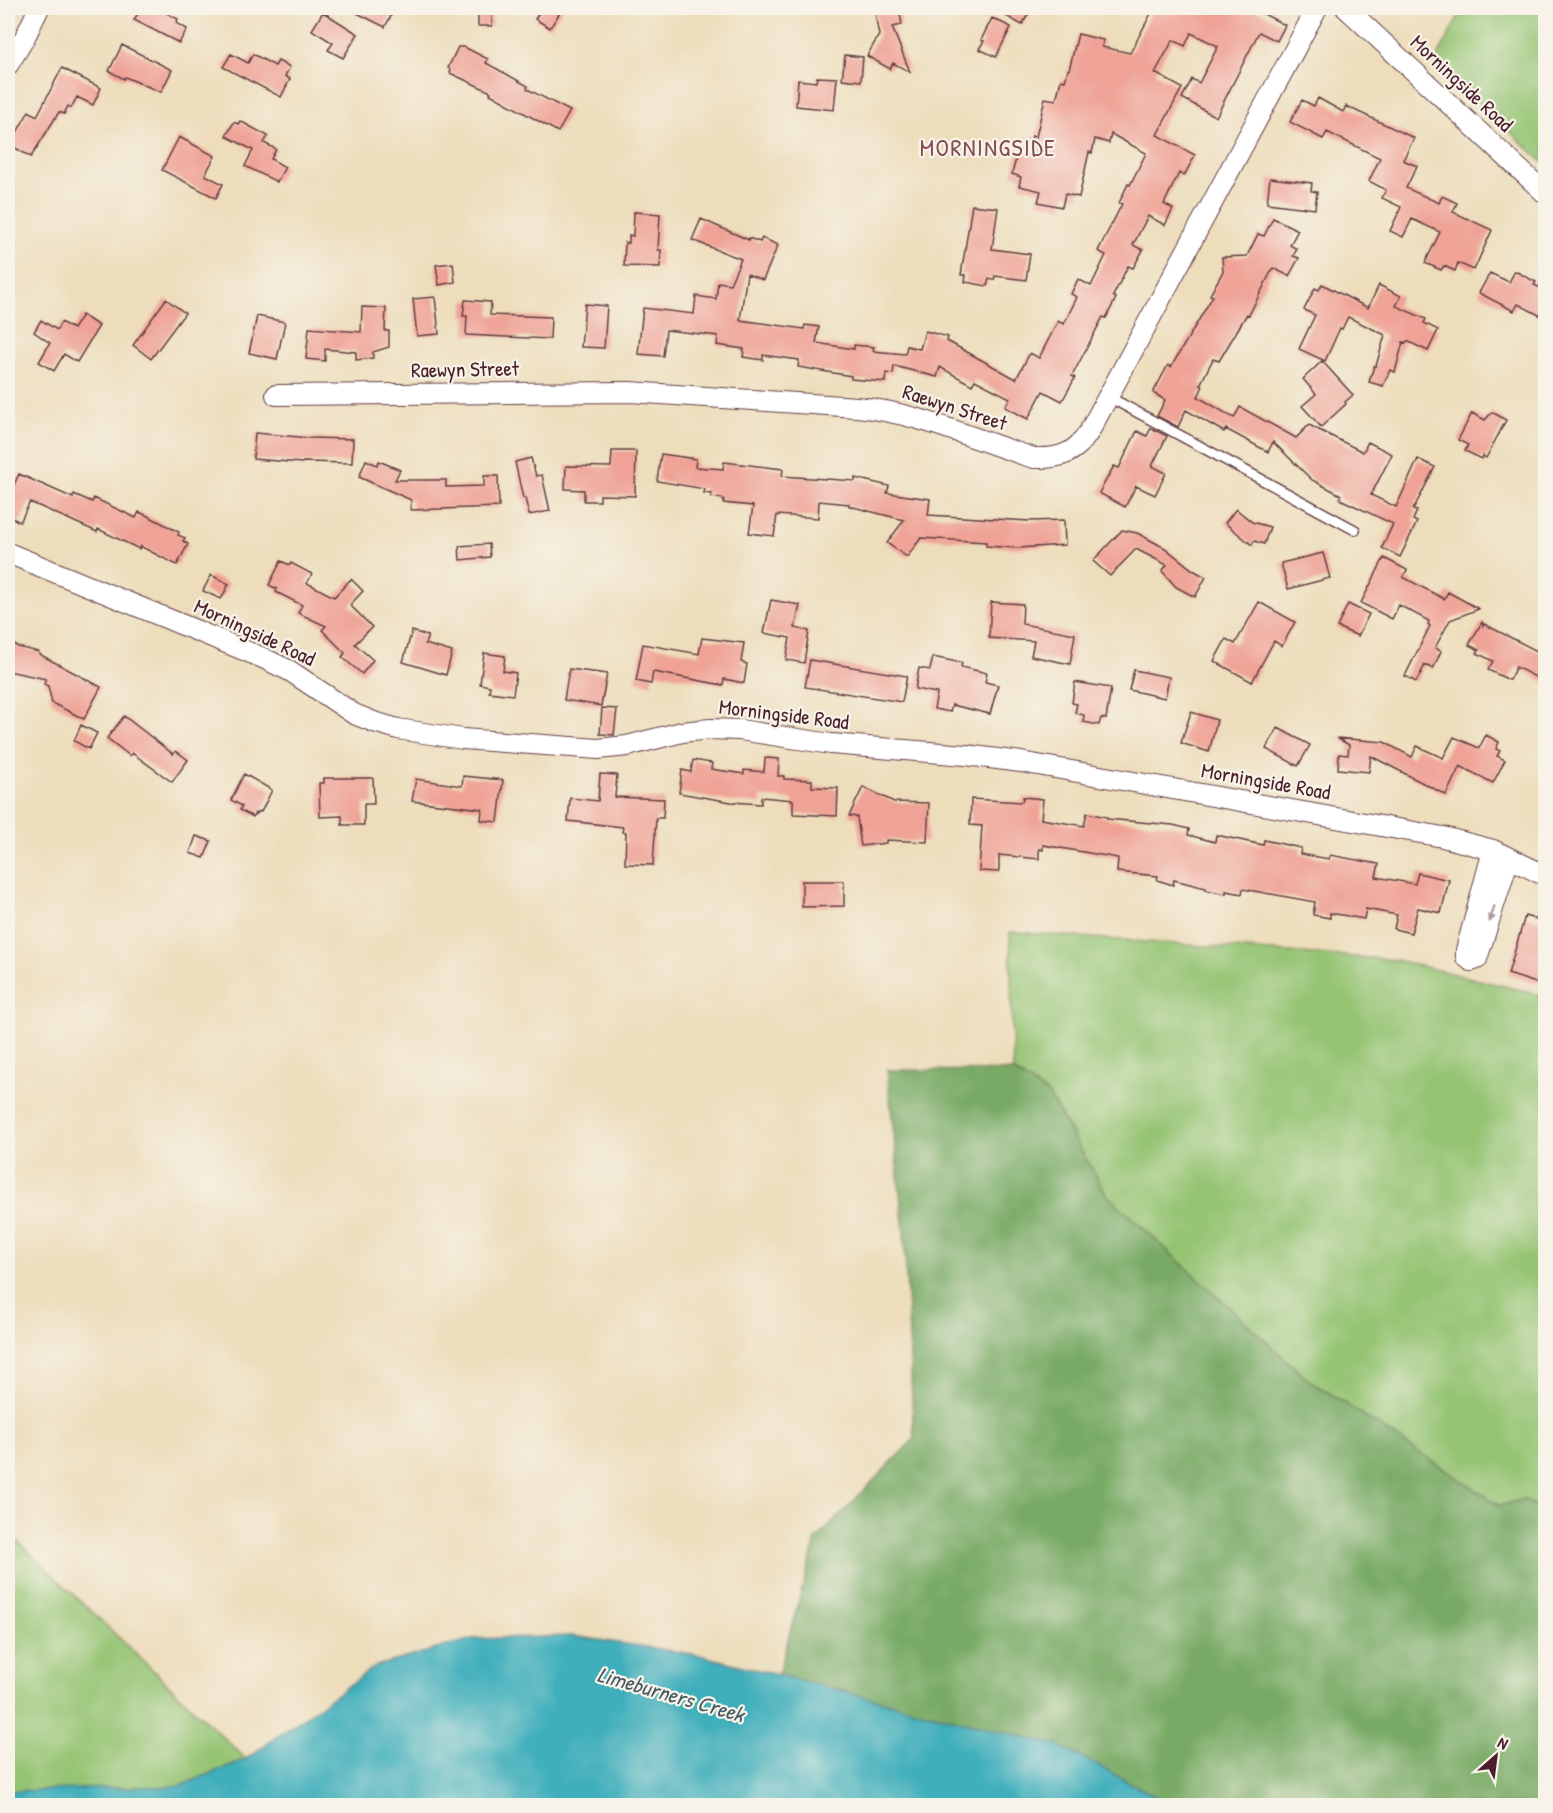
<svg xmlns="http://www.w3.org/2000/svg" width="1553" height="1813" font-family="'Patrick Hand',sans-serif">
<style>
.green{fill:#95c473;stroke:#70724f;stroke-width:1.5}
.forest{fill:#78aa65;stroke:#616448;stroke-width:1.5}
.water{fill:#40afbc;stroke:#456774;stroke-width:1.5}
.building{fill:#efa295}
.lines{fill:none;stroke-linecap:round;stroke-linejoin:round}
.lane-casing{stroke:#623c41;stroke-width:12}
.street-casing{stroke:#623c41;stroke-width:22}
.lane{stroke:#fff;stroke-width:9}
.street{stroke:#fff;stroke-width:20}
.oneway{fill:#ae9aa0}
.labels{text-anchor:middle;dominant-baseline:central;stroke-width:4.5;stroke-linejoin:round;paint-order:stroke}
.street-label{font-size:21px;fill:#4a1f2b;stroke:#f7f3e8}
.water-label{font-size:22px;font-style:italic;fill:#465965;stroke:#f7f3e8}
.quarter-label{font-size:24px;letter-spacing:1.5px;fill:#844d50;stroke:#f7f3e8}
</style>
<rect width="100%" height="100%" fill="#f7f3e8"/>
<filter id="ink" filterUnits="userSpaceOnUse"><feTurbulence type="fractalNoise" baseFrequency=".0167" numOctaves="2"/><feDisplacementMap in="SourceGraphic" scale="12" xChannelSelector="R" yChannelSelector="G"/><feConvolveMatrix kernelMatrix="1 2 1 2 8 2 1 2 1" color-interpolation-filters="sRGB"/></filter>
<filter id="wash" filterUnits="userSpaceOnUse"><feTurbulence type="fractalNoise" baseFrequency=".008" numOctaves="4" result="noise"/><feDisplacementMap in="SourceGraphic" scale="24" xChannelSelector="R" yChannelSelector="G"/><feGaussianBlur stdDeviation="1.35" result="paint"/><feColorMatrix in="noise" values="0 0 0 0 0 0 0 0 0 0 0 0 0 0 0 0 0 1.4 0 .05"/><feComposite in="paint" operator="in"/></filter>
<g filter="url(#wash)">
<rect width="100%" height="100%" fill="#edddbb"/>
<path class="green" d="M1463 8H1545V164L1435 62Z
M1010 932 1396 960 1545 996V1512L1523 1499 1500 1506 1306 1378 1107 1195 1048 1094 1013 1071Z
M8 1532 246 1759 291 1726 281 1805H8Z"/>
<path class="forest" d="M887 1070 1013 1071 1048 1094 1107 1195 1306 1378 1500 1506 1523 1499 1545 1512V1805H1172L1060 1746 778 1675 816 1540 914 1439 904 1232Z"/>
<path class="water" d="M572 1636 699 1655 1060 1746 1172 1805H8V1792L11 1791 180 1786 246 1759 376 1666 472 1639Z"/>
<g id="blocks">
<path class="building" d="M141 8H157L178 19 176 23 187 29 179 43 134 20Z
M347 8H395L385 27Z
M542 8H563L550 28 535 19Z
M874 8H899L902 25 892 27 910 72 893 63 890 69 867 56 879 35Z
M992 8H1032L1022 25Z
M1154 8H1252L1285 25 1277 41 1259 32 1216 117 1182 98 1192 79 1199 83 1218 46 1191 33 1185 46 1173 40 1155 73 1182 88 1157 135 1195 155 1184 176 1179 173 1164 204 1173 209 1165 225 1148 216 1133 245 1143 250 1133 268 1128 266 1113 296 1116 298 1106 318 1103 317 1072 376 1075 378 1062 401 1043 391 1028 419 1005 407 1010 398 975 380 972 385 940 367 937 377 894 366 893 374 886 373 885 382 851 379V376L798 367 799 360 763 355V360L743 357 744 349 717 345 718 336 666 330 663 356 638 354 643 308 694 314 696 296 716 299 718 282 730 284 741 259 692 240 701 219 749 240V238L760 242 762 238 778 245 763 280 747 274 740 320 804 329 805 325 819 327 816 343 854 349V345L874 347 873 351 905 354 907 346 920 349 925 331 948 337 947 341 1016 379 1030 353 1039 358 1058 321 1064 324 1077 297 1071 294 1078 279 1091 286 1106 255 1098 251 1122 204 1119 203 1128 184 1130 185 1146 153 1111 134 1109 143 1095 139 1092 153 1089 152 1079 197 1065 194 1062 207 1038 202 1041 191 1019 186 1021 177 1012 174 1018 151 1028 154 1032 136 1036 137 1045 98 1056 100 1061 80 1065 81 1068 70H1069L1078 34 1103 40 1102 47 1130 53Z
M478 11H492V26H478Z
M323 12 358 34 343 58 328 50 333 43 312 30Z
M992 18 1011 27 996 57 979 49 984 41 981 40Z
M122 45 172 70 161 92 125 77 124 79 109 71Z
M458 47H464L488 59 486 63 528 86 527 89 570 111 558 132 490 94 491 92 450 73 451 70 448 68Z
M231 54 248 63 253 54 275 66 278 61 290 67 285 76 290 79 281 97 223 67Z
M845 55 863 57 861 81 842 79Z
M62 68 101 88 93 105 77 97 71 108 68 106 64 114 59 112 31 157 10 145 29 111 37 116Z
M817 77 837 78 834 110 796 106 798 80 816 82Z
M1318 98 1343 112 1346 106 1414 138 1403 160 1417 166 1406 188 1439 203 1442 196 1457 203 1453 212 1492 230 1474 270 1458 263 1455 271 1444 266 1441 270 1425 263 1440 232 1412 219 1403 237 1390 231 1401 207 1382 198 1386 190 1369 181 1380 158 1327 132 1323 139 1290 122 1302 100 1314 106Z
M240 121 268 136 264 143 276 149 271 159 285 167 277 182 245 166 253 150 226 136 234 122 238 124Z
M179 137 215 156 205 175 223 184 216 198 162 170Z
M1270 178 1312 183 1311 191 1317 192 1315 209 1267 203Z
M972 205 998 208 992 249 1030 254 1026 280 995 276 994 280 989 279 987 286 965 282 966 275H961Z
M634 212 660 214 658 250H661L660 267 624 266 625 242 629 243V235L633 236Z
M1273 218 1298 230 1290 245 1297 249 1293 256 1299 258 1289 276 1273 268 1249 315 1247 314 1219 361 1213 359 1200 385 1203 386 1198 397 1234 418 1240 407 1296 438 1309 425 1363 452 1368 442 1392 454 1371 495 1396 507 1418 459 1435 467 1413 510 1417 511 1413 520 1417 522 1400 557 1382 548 1393 524 1340 499 1341 495 1312 480 1273 442 1268 452 1226 429 1224 432 1186 410 1178 427 1157 416 1165 400 1153 393 1168 365 1171 367 1213 296 1210 295 1223 271 1222 257 1247 256 1258 234 1264 236Z
M453 263 455 282 439 285 436 265Z
M1515 271 1536 282 1534 285 1545 290V318L1518 304 1514 311 1479 293 1490 273 1509 282Z
M1322 284 1368 308 1379 285 1401 296 1396 306 1426 319 1424 323 1438 330 1428 351 1407 341 1406 343 1403 342 1395 372 1390 370 1383 386 1369 382 1374 366H1376L1385 335 1348 317 1342 329 1340 328 1325 361 1299 349 1315 315 1304 310 1315 288 1319 290Z
M435 297 439 334 417 336 413 299Z
M166 299 185 313 151 359 133 345Z
M465 300 491 302 490 315 551 317 550 339 466 335 467 316H463Z
M585 304 607 306 604 348 581 347Z
M362 307 386 308 385 331H389V347L373 352V358L356 360V352L325 349V361L306 359 309 328 361 332Z
M82 315 99 326 77 362 64 354 54 371 39 362 50 343 34 332 41 320 57 330 61 322 73 329Z
M257 316 285 322 277 359 249 353Z
M1322 361 1353 395 1345 402 1346 404 1321 427 1302 406 1316 394 1303 379Z
M1492 412 1506 420 1486 458 1483 456 1482 459 1465 451 1468 445 1458 440 1472 413 1485 420Z
M1151 428 1167 436 1152 466 1166 473 1155 495 1136 486 1125 507 1099 493 1114 466 1119 468 1137 431 1147 436Z
M255 433 310 438 353 439 352 463 303 462 302 463 253 459Z
M612 451H636L635 496 600 495V501H584V490L565 489 566 466 611 467Z
M661 454 696 459 695 467 723 469 724 462 783 469 782 476 855 481V478L889 486 887 493 930 499 928 515 1029 521 1064 520 1065 545 1018 548 986 546V542L921 538 907 557 887 543 904 520 849 506V504L819 501 818 518 777 515 774 536 749 533 753 506 723 503 724 499 711 497 712 494 704 493 705 489 657 481Z
M531 458 536 476 542 475 550 511 529 515 525 498H523L515 462Z
M366 460 377 465 379 461 400 470 395 480H446V487L484 486V476H498L499 507 411 510V500L359 477Z
M19 474 73 498 74 494 92 502 94 498 136 518 139 512 152 518 179 532 178 535 185 538 183 541 188 544 177 565 140 546 139 549 98 529 97 532 30 502 20 522 8 516V498Z
M1236 509 1252 522 1270 527 1264 544 1254 541 1252 545 1225 523Z
M1122 530 1137 533 1165 548 1193 570 1206 577 1195 597 1176 587 1162 571 1167 565 1136 549 1110 576 1093 561Z
M489 544 490 557 460 560 459 546Z
M1323 553 1330 578 1288 589 1281 563Z
M1384 558 1407 570 1403 577 1444 599 1448 592 1479 609 1450 620 1435 648 1441 651 1433 669 1425 665 1416 682 1405 676 1430 626 1428 624 1429 621 1399 605 1392 619 1361 603Z
M281 561 290 565 291 563 312 574 307 583 334 597 351 579 363 591 350 605 372 627 355 644 373 660 362 674 342 657 345 653 322 630 326 626 298 613 302 605 276 592 277 589 269 585Z
M211 575 229 584 221 599 203 591Z
M771 600 800 605 795 628 809 631 804 663 786 660 790 638 764 633Z
M991 602 1023 604 1022 624 1075 634 1070 664 1031 656 1034 641 989 638Z
M1259 602 1295 622 1282 646 1274 641 1252 682 1214 661 1226 639 1235 644Z
M1348 604 1369 614 1358 636 1337 627Z
M1482 622 1483 626 1484 624 1545 655V682L1516 667 1509 680 1488 670 1493 661 1477 653 1479 650 1469 645Z
M412 631 428 636 425 644 452 652 446 675 403 662Z
M702 638 744 643 741 662 747 664 744 683 724 679 723 685 653 672 651 684 636 681 643 644 699 654Z
M8 641 18 647 39 652V654L101 687 84 719 52 703 48 686 44 684 46 679 8 671Z
M484 653 505 656 503 671 516 673 513 695 489 692 490 686 480 684Z
M933 657 962 663 961 667 987 673 985 682 998 685 990 714 952 705 950 712 934 709 937 693 915 689 919 668 930 670Z
M810 660 907 676 902 702 805 687Z
M569 669 607 674 601 706 564 700Z
M1134 670 1169 677 1165 698 1129 690Z
M1075 682 1111 688 1106 719 1101 718 1099 725 1083 722 1084 715 1075 713 1077 704 1072 703Z
M602 708 617 709 614 735 600 734Z
M1191 712 1217 720 1209 752 1181 743Z
M124 716 173 754 176 751 188 760 172 782 132 753 130 756 107 738Z
M81 725 97 733 89 749 74 741Z
M1278 728 1310 745 1298 766 1266 749Z
M1486 735 1499 742 1496 749 1500 751 1497 756 1505 760 1493 783 1460 766 1446 795 1371 756 1369 772 1338 769 1339 754 1348 755 1349 745 1337 738 1384 742 1412 757 1417 746 1443 758 1454 737 1479 748Z
M765 758 779 759 778 776H784V779L812 780V787L838 788 837 816 793 814V800L761 797V804L731 802 679 793 682 770 691 772 693 760 712 763 711 769 744 774V770L764 772Z
M244 774 272 790 261 812 259 811 257 814 255 813 253 817 240 810 242 806 231 800Z
M600 774 617 775 615 797 664 799 663 818H656L653 865 625 864 626 832H622L623 827 568 821 570 798 598 801Z
M463 776 503 780 498 822 481 820 482 809 412 801 416 779 462 786Z
M324 778H373L374 804H364V825H342V816L320 817 319 783H324Z
M863 787 894 802 929 803 927 842 886 840V843L861 846 857 817 849 816Z
M1023 797 1043 799 1041 819 1084 826 1087 813 1107 817V819L1173 825 1189 829 1188 835 1215 842 1216 835 1263 845 1264 840 1301 848 1300 854 1329 859 1330 855 1379 864 1376 877 1415 884 1418 873 1449 880 1441 913 1418 908 1411 933 1394 929 1397 915 1366 909 1364 919 1330 913V918L1313 915 1315 902 1243 889 1242 894 1226 891V894L1206 890V888L1174 880 1173 885 1157 880 1158 876 1117 872 1118 858 1043 845V850L1039 849V859L999 855V872L979 871 982 826 970 825 971 799 1022 802Z
M196 836 211 841 204 858 190 853Z
M802 881H844V906L802 907Z
M1525 916 1545 922V941L1540 960 1545 962 1539 984 1508 974Z"/>
</g>
</g>
<g filter="url(#ink)">
<use href="#blocks" fill-opacity="0" stroke="#623c41" stroke-width="1.5"/>
<g class="lines">
<g class="lane-casing">
<path id="lane" d="M1107 396 1355 530"/>
</g>
<g class="street-casing">
<path id="street" d="M1346 8 1546 194
M8 65 24 39 39 8
M276 395 630 392 857 407C921 413 974 440 1034 458 1059 459 1075 454 1089 432L1317 8
M8 553 263 658 290 671 354 714 374 722 398 729 463 739 598 749 627 746 682 732 710 729 740 730 831 744 966 755 1021 762 1443 837 1493 850 1546 876
M1493 850 1466 950V957L1471 961 1477 959 1509 858"/>
</g>
<use href="#lane" class="lane"/>
<use href="#street" class="street"/>
</g>
<defs><path id="oneway-solid" d="M-6-.8H1V-3.2L6.5 0L1 3.2V.8H-6Z" transform="scale(1.5)"/></defs>
<use class="oneway" href="#oneway-solid" transform="translate(1492 914) rotate(108)"/>
</g>
<g class="labels">
<g class="street-label">
<text transform="translate(1462 83) rotate(43)">Morningside Road</text>
<text transform="translate(465 369) rotate(-1)">Raewyn Street</text>
<text transform="translate(955 407) rotate(18)">Raewyn Street</text>
<text transform="translate(255 632) rotate(25)">Morningside Road</text>
<text transform="translate(784 714) rotate(7)">Morningside Road</text>
<text transform="translate(1266 781) rotate(10)">Morningside Road</text>
</g>
<g class="water-label">
<text transform="translate(671 1694) rotate(16)">Limeburners Creek</text>
</g>
<g class="quarter-label">
<text x="988" y="147">MORNINGSIDE</text>
</g>
</g>
<rect width="1553" height="1813" fill="none" stroke="#f7f3e8" stroke-width="30"/>
<g transform="translate(1496 1756) rotate(28)" stroke="#f7f3e8" stroke-width="4.5" paint-order="stroke">
<path d="M0-4.5L10 22L0 15L-10 22Z" fill="#4a1f2b"/>
<text y="-9" font-size="16" font-weight="bold" text-anchor="middle" fill="#4a1f2b">N</text>
</g>
</svg>
